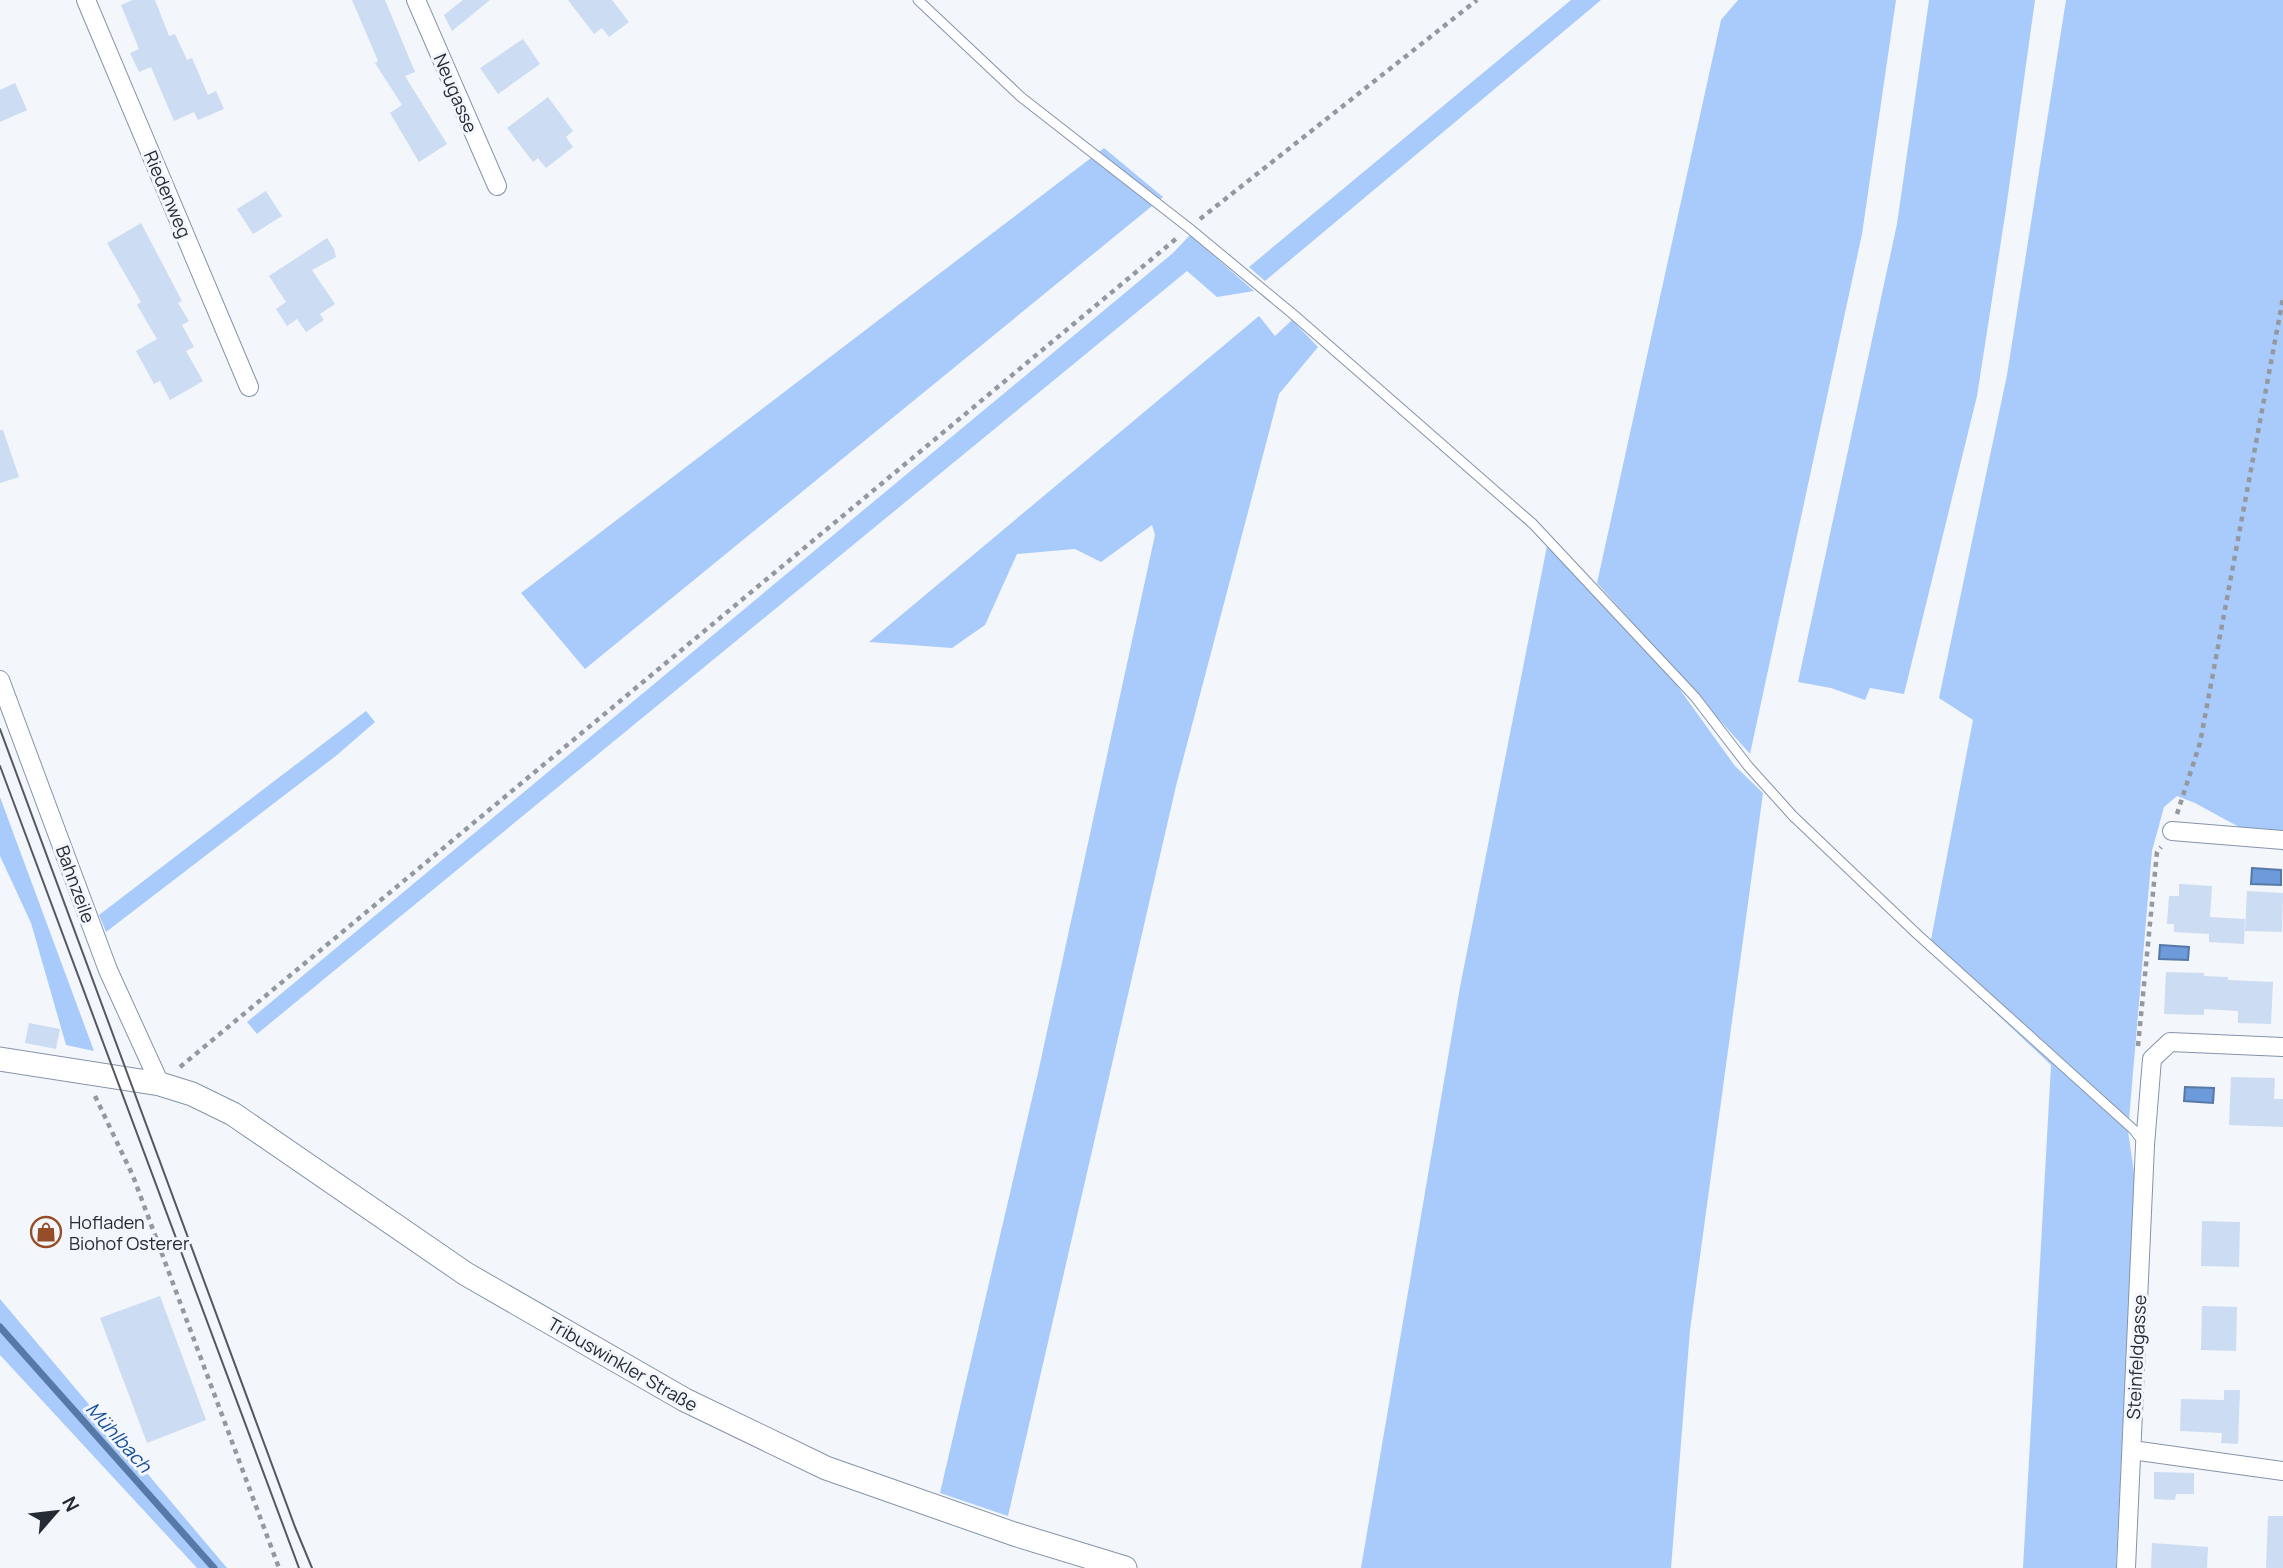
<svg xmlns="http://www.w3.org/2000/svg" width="2283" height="1568" font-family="Manrope,sans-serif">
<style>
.green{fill:#a9cbfb}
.water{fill:#6d9ada;stroke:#5779a8;stroke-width:2}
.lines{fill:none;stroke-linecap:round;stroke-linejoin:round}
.stream{stroke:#5779a8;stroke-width:7}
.building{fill:#cbdcf3}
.service-casing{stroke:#8594aa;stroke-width:11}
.minor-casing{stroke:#8594aa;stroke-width:20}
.tertiary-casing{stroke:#8594aa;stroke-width:25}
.path{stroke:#9499a0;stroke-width:4.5;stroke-dasharray:5 5;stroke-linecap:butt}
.service{stroke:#fff;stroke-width:9}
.minor{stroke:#fff;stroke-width:18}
.tertiary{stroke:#fff;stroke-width:23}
.tram{stroke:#545961;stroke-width:2}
.labels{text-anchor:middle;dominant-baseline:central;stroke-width:6;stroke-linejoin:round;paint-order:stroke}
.street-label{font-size:18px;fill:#252b34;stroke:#f3f6fb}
.poi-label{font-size:18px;fill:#252b34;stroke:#f3f6fb;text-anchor:start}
.water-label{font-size:19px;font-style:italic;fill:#154e9b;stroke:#f3f6fb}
</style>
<rect width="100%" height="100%" fill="#f3f6fb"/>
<path class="green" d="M1571 0H1601L1265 281 1249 267Z
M1738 0H1896L1862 234 1750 754 1597 583 1721 20Z
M1929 0H2035L2006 209 1977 396 1904 694 1870 688 1865 700 1831 688 1798 682 1897 224Z
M2066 0H2283V851L2195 803 2177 796 2164 807 2152 851 2128 1131 2135 1179 2116 1568H2023L2051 1065 1929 950 1973 720 1939 698 2007 375Z
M1104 148 1163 197 585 669 521 593Z
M1190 235 1254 291 1217 297 1187 271 257 1034 247 1022 1173 253Z
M1259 316 1275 336 1292 320 1318 347 1279 394 1176 786 1008 1516 940 1493 1038 1073 1155 535 1152 525 1101 562 1075 549 1017 554 985 625 952 648 869 642Z
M1547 546 1668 673 1735 766 1763 793 1690 1330 1671 1568H1361L1460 987Z
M366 711 375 722 337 755 106 932 99 915Z
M0 797 94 1051 66 1045 31 923 0 856Z
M0 1299 227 1568H197L0 1355Z"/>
<path class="water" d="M2252 868 2281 870V885L2251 884Z
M2160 945 2189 947 2188 960 2159 959Z
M2185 1087 2214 1088 2213 1103 2184 1101Z"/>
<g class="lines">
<path class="stream" d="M0 1327 214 1568"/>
</g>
<path class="building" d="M133 0H155L169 36 175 34 187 60 192 58 208 95 216 91 224 109 198 120 194 112 174 121 151 67 139 72 130 53 139 49 121 5Z
M352 0H385L415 72 405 76 447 144 419 162 390 113 402 105 375 63 378 61Z
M463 0H490L452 31 444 15Z
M568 0H612L629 22 609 37 602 28 594 34Z
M523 39 540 64 498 94 480 68Z
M15 83 27 110 0 122V90Z
M548 97 573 131 566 137 573 147 546 168 538 158 533 162 507 128Z
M266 191 282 216 253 234 237 209Z
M141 223 182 301 178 303 189 321 182 325 194 347 186 351 203 381 170 400 160 381 154 384 136 351 157 339 137 305 141 302 107 243Z
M327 238 334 249 336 257 312 270 335 304 320 314 324 320 306 332 297 319 287 326 276 309 286 302 269 276Z
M0 430H3L19 477 0 483Z
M2179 884 2212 886 2210 917 2245 919 2244 944 2209 942V934L2174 932V924H2167L2169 896H2179Z
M2247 891 2283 893 2282 932 2245 931Z
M2166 972 2204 973V976L2228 977V980L2273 982 2271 1024 2238 1023V1011L2204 1009V1015L2164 1014Z
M29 1023 60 1029 56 1049 25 1043Z
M2231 1077 2275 1078 2274 1099H2283V1127L2229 1125Z
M2202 1221 2240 1222 2239 1267 2201 1266Z
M160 1296 206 1420 147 1443 100 1318Z
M2202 1306 2237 1307 2236 1351 2201 1350Z
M2224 1390H2240L2238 1444 2221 1443 2222 1433 2180 1431 2181 1399 2224 1400Z
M2154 1472 2194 1473V1494H2176L2175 1500 2154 1499Z
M2268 1516H2283V1568H2266Z
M2152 1543 2208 1547 2207 1568H2151Z"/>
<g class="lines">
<g class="service-casing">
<path id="service" d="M918 0 1021 97 1189 228 1294 315 1533 524 1695 697 1748 766 1793 816 1917 934 2134 1130 2143 1142"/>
</g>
<g class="minor-casing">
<path id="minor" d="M86 0 249 387
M416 0 497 186
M0 680 108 970 160 1084
M2172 831 2283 840
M2132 1450 2283 1471
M2126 1568 2145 1145 2152 1059 2170 1042 2283 1047"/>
</g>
<g class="tertiary-casing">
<path id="tertiary" d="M0 1059 160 1084 192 1094 233 1114 466 1274 685 1400 826 1468 1014 1534 1125 1568"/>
</g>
<path class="path" d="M1200 219 1477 0
M2177 814 2200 743 2283 298
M2138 1046 2157 852 2161 847
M180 1067 1177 238
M95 1096 133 1176 279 1568"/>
<use href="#service" class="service"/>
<use href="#minor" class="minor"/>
<use href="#tertiary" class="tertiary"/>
<path class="tram" d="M0 729 295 1527 312 1568
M0 766 299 1568"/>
</g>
<defs>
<g id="shop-ring" transform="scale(1.575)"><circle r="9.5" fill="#f3f6fb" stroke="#954e27" stroke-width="1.5"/><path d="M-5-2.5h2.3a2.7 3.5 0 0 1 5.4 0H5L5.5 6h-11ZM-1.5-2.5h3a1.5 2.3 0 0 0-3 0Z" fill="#954e27"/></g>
</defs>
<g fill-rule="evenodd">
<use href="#shop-ring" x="46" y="1232"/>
</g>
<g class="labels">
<g class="street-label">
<text transform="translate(456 93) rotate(67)">Neugasse</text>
<text transform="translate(168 194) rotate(67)">Riedenweg</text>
<text transform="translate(76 884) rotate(70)">Bahnzeile</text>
<text transform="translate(2136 1357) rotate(-87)">Steinfeldgasse</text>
<text transform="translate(623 1364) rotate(30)">Tribuswinkler Straße</text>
</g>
<g class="poi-label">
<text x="69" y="1222">Hofladen<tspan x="69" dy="21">Biohof Osterer</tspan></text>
</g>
<g class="water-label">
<text transform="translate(119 1437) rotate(48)">Mühlbach</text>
</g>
</g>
<g transform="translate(56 1512) rotate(62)" stroke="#f3f6fb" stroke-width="5" paint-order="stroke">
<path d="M0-5L12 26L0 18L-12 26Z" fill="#252b34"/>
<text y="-10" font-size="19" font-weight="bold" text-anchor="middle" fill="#252b34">N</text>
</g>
</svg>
